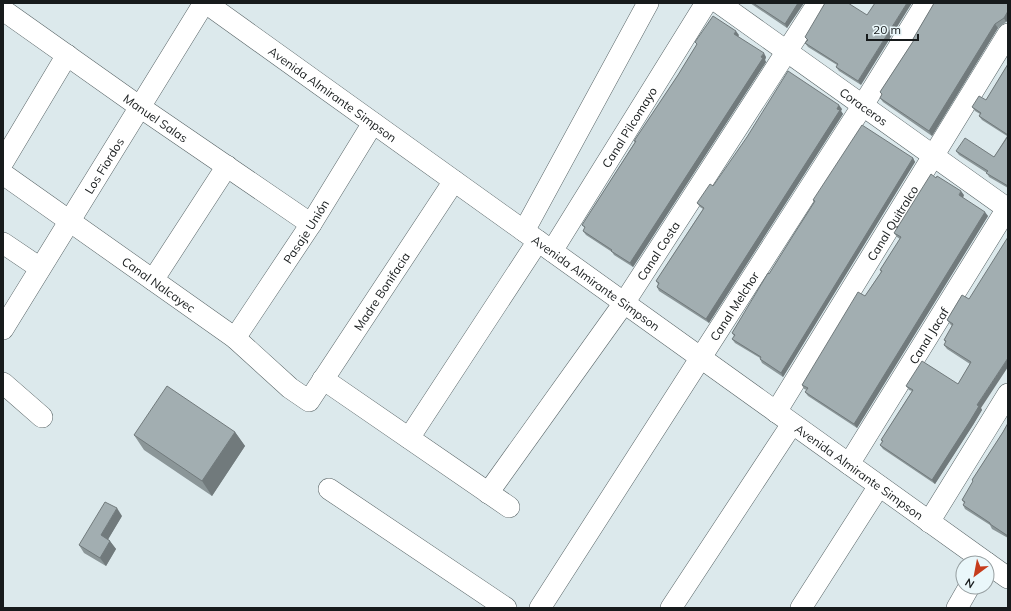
<svg xmlns="http://www.w3.org/2000/svg" width="1011" height="611" font-family="Mulish,sans-serif">
<style>
.lines{fill:none;stroke-linecap:round;stroke-linejoin:round}
.minor-casing{stroke:#596567;stroke-width:22}
.minor{stroke:#fff;stroke-width:21}
.wall{fill:#8b9698}
.shaded-wall{fill:#717a7c}
.building{fill:#a2aeb1;stroke:#717a7c}
.labels{text-anchor:middle;dominant-baseline:central;stroke-width:3;stroke-linejoin:round;paint-order:stroke}
.street-label{font-size:12px;fill:#171b1c;stroke:#eaf7fa}
</style>
<rect width="100%" height="100%" fill="#dce9ec"/>
<g class="lines">
<g class="minor-casing">
<g id="minor">
<path id="s1" d="M206 3 987 563"/>
<path id="s2" d="M719 3 1008 209"/>
<path id="s3" d="M3 10 140 107 311 224"/>
<path d="M3 162 67 55"/>
<path id="s4" d="M3 174 235 338 290 388 309 401 454 181"/>
<path d="M524 231 648 3"/>
<path d="M3 243 40 268"/>
<path id="s5" d="M552 251 706 3"/>
<path d="M153 280 227 166"/>
<path id="s6" d="M3 329 204 3"/>
<path id="s7" d="M235 338 311 224 373 123"/>
<path d="M323 379 509 507"/>
<path d="M3 383 42 417"/>
<path id="s8" d="M776 412 1008 34"/>
<path d="M409 438 538 241"/>
<path id="s9" d="M849 464 1008 207"/>
<path d="M329 489 506 608"/>
<path id="s10" d="M488 493 624 303 818 3"/>
<path d="M929 522 1008 394"/>
<path d="M987 563 1008 578"/>
<path id="s11" d="M540 608 863 105 926 3"/>
<path d="M671 608 792 424"/>
<path d="M801 608 879 486"/>
<path d="M957 608 969 587"/>
</g>
</g>
<use href="#minor" class="minor"/>
</g>
<path class="wall" d="M750 3H804L787 28Z
M825 3 861 85 839 71 836 67 837 65 808 47 805 43Z
M1008 3V20L1006 22 998 28 932 136 883 102 880 98 882 95 880 92 914 40 913 39 933 5Z
M739 35 738 36 766 57 765 60 766 62 633 267 614 255 612 252 586 235 583 231 585 228 582 225 635 142 634 141 678 75 697 44 695 42Z
M1008 64V188L989 177 987 173 959 155 956 151 994 157 1007 136 982 120 979 116 980 114 975 111 972 107 986 100Z
M842 109 841 111 843 114 709 323 659 291 657 287 658 284 656 281 703 209 700 207 697 203 713 186Z
M913 158 915 162 783 377 762 363 760 359V358L735 343 732 339 734 336 732 333 769 274 814 202 813 200Z
M964 195 963 198 988 216 857 428 808 396 805 392 807 390 804 389 802 385 865 296 881 272 880 270 900 239 897 237 894 233Z
M962 295 981 408 982 410 973 425 935 484 883 449 880 445 882 442 881 440 912 391 909 390 906 386 958 384 970 364 947 349 944 345 946 343 944 340 952 326 950 324 947 320Z
M1008 423V538L992 529 990 525 965 509 963 505 964 503 962 500 973 482 972 480 1003 432Z
M235 432 245 446 212 496 144 450 134 435Z
M122 516 108 539 116 549 106 566 84 553 79 545Z"/>
<path class="shaded-wall" d="M798 3H804L787 28 785 24Z
M907 3H912L861 85 858 81Z
M1008 11V20L1006 22 1004 18Z
M995 24 998 28 932 136 929 131Z
M736 31 739 35 737 38 734 34Z
M764 53 766 57 765 60 766 62 633 267 630 263Z
M839 105 842 109 841 111 843 114 709 323 706 319Z
M913 158 915 162 783 377 781 373Z
M961 191 964 195 962 199 959 195Z
M985 212 988 216 857 428 854 424Z
M1008 358V367L981 408 982 410 973 425 935 484 932 480 977 405Z
M235 432 245 446 212 496 202 481Z
M117 508 122 516 106 543 101 535Z
M110 541 116 549 106 566 100 558Z"/>
<path class="building" d="M753 3H798L785 24Z
M825 3H848L867 15 875 3H907L858 81 836 67 838 64 805 43 808 40 805 37Z
M934 3H1008V11L1004 18 995 24 929 131 880 98 882 94 880 92 914 40 913 39 933 5Z
M713 16 736 31 734 34 764 53 761 57 763 58 630 263 611 251 612 250 583 231 585 227 582 225 636 141H634L678 75 697 44 695 42Z
M1008 64V135L979 116 981 113 972 107 979 96 986 100Z
M788 71 839 105 837 109 840 110 706 319 657 287 659 283 656 281 704 208 697 203 710 184 713 186 747 137Z
M862 125 913 158 781 373 760 359 761 357 732 339 735 335 732 333 768 273 769 274 794 234 815 201 813 200Z
M1008 136V186L986 173 988 171 956 151 965 138 994 157Z
M931 174 936 178 937 176 961 191 959 195 985 212 854 424 805 392 808 388 802 385 858 292 865 296 882 271 880 270 901 237 894 233Z
M1008 237V358L977 405 979 406 970 421 932 480 880 445 883 441 881 440 913 390 906 386 922 361 958 384 971 362 944 345 946 341 944 340 953 324 947 320 962 295 969 299Z
M167 386 235 432 202 481 134 435Z
M1008 423V536L990 524V523L963 505 965 502 962 500 973 481 972 480 1003 432Z
M105 502 117 508 101 535 110 541 100 558 79 545Z"/>
<g class="labels">
<g class="street-label">
<text stroke="none"><textPath href="#s1" startOffset="156">Avenida Almirante Simpson</textPath></text>
<text stroke="none"><textPath href="#s2" startOffset="178">Coraceros</textPath></text>
<text stroke="none"><textPath href="#s3" startOffset="187">Manuel Salas</textPath></text>
<text stroke="none"><textPath href="#s5" startOffset="146">Canal Pilcomayo</textPath></text>
<text stroke="none"><textPath href="#s6" startOffset="192">Los Fiordos</textPath></text>
<text stroke="none"><textPath href="#s8" startOffset="222">Canal Quitralco</textPath></text>
<text stroke="none"><textPath href="#s7" startOffset="128">Pasaje Unión</textPath></text>
<text stroke="none"><textPath href="#s10" startOffset="296">Canal Costa</textPath></text>
<text stroke="none"><textPath href="#s1" startOffset="480">Avenida Almirante Simpson</textPath></text>
<text stroke="none"><textPath href="#s4" startOffset="191">Canal Nalcayec</textPath></text>
<text stroke="none"><textPath href="#s4" startOffset="513">Madre Bonifacia</textPath></text>
<text stroke="none"><textPath href="#s11" startOffset="359">Canal Melchor</textPath></text>
<text stroke="none"><textPath href="#s9" startOffset="151">Canal Jacaf</textPath></text>
<text stroke="none"><textPath href="#s1" startOffset="804">Avenida Almirante Simpson</textPath></text>
</g>
</g>
<rect width="1011" height="611" fill="none" stroke="#171b1c" stroke-width="8"/>
<g transform="translate(975 575) rotate(212)"><circle r="19" fill="#eaf7fa" stroke="#969fa1"/>
<path d="M0-3L7 15L0 10L-7 15Z" fill="#c63c1c"/>
<text y="-6" font-size="11" font-weight="bold" text-anchor="middle" fill="#171b1c">N</text>
</g>
<path d="M867 34v6h51v-6" fill="none" stroke="#171b1c" stroke-width="2"/>
<text x="873" y="34" font-size="12" fill="#171b1c" stroke="#eaf7fa" stroke-width="3" paint-order="stroke">20 m</text>
</svg>
